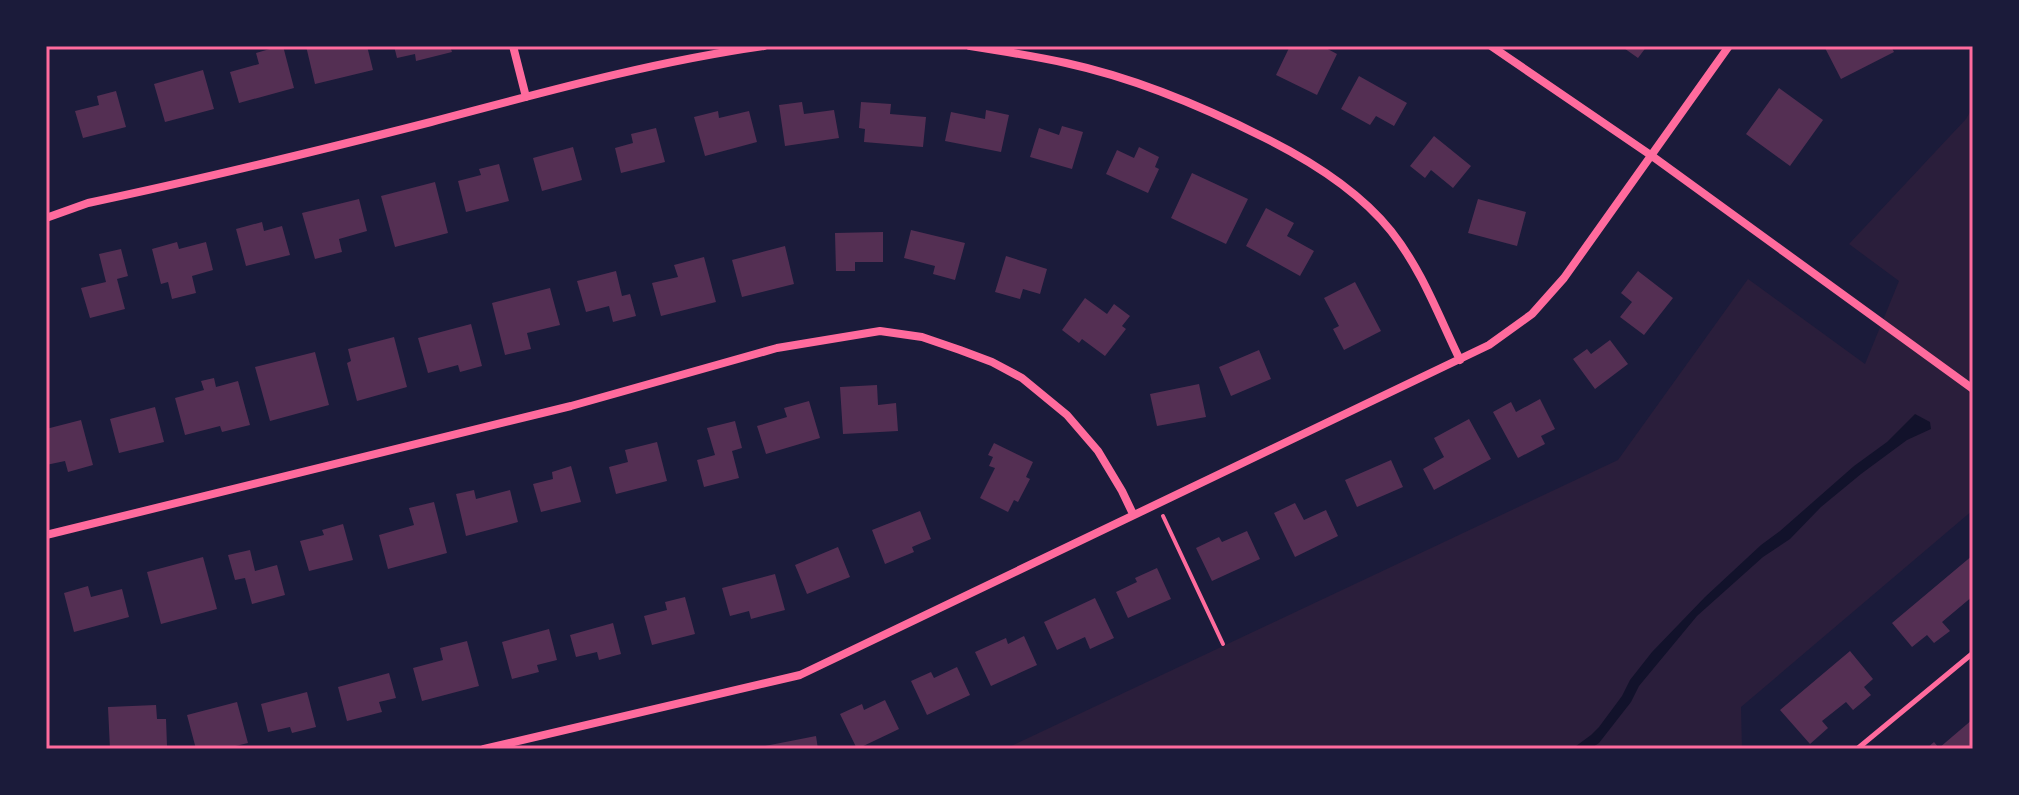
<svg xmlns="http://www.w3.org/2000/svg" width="2019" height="795" font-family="Karla,sans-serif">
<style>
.green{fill:#2a1e3b}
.water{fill:#12122b}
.building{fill:#542f53}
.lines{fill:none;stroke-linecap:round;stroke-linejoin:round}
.path{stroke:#ff6b9d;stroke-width:4}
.service{stroke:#ff6b9d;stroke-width:5}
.minor{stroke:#ff6b9d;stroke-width:8}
.neatline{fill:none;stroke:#ff6b9d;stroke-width:3}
</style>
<rect width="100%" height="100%" fill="#1b1b3a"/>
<path class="green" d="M1973 107V510L1741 707 1742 749H1005L1618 460 1748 279 1865 364 1899 281 1849 244 1966 119Z"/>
<path class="water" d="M1915 414 1930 422 1931 429 1907 440 1861 474 1821 507 1790 539 1763 557 1697 616 1639 686 1631 702 1599 743 1590 749H1572L1591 735 1599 727 1622 696 1630 680 1652 652 1705 597 1761 545 1780 531 1854 466 1887 442Z"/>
<path class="building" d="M280 46H283L294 88 239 103 230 72 259 64 256 53Z
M306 46H367L373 70 315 84Z
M394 46H450L452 52 416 61 415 54 397 58Z
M1290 46H1322L1337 54 1317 95 1276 75Z
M1621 46H1647L1638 58Z
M1824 46H1891L1894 52 1841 79Z
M203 70 214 109 165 122 154 84Z
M1359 76 1407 103 1394 126 1376 116 1370 125 1341 109Z
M1779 88 1823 120 1790 166 1746 134Z
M116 91 126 127 83 138 75 111 99 105 97 96Z
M802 102 804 114 834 110 839 138 785 146 779 105Z
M861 102 891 104 890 114 926 117 923 147 864 142 865 129 859 128Z
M986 110 1009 115 1001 152 945 141 951 112 985 119Z
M718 111 719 118 749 111 757 142 705 156 694 117Z
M1062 126 1083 132 1072 169 1030 157 1039 128 1059 135Z
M656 128 665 162 621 173 615 148 633 143 631 134Z
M1434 136 1471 166 1453 188 1431 170 1425 178 1410 166Z
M573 147 582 180 542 191 533 158Z
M1139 147 1159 157 1155 167 1159 169 1148 193 1106 174 1117 150 1134 158Z
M499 164 509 201 466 212 458 181 481 175 479 169Z
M1192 173 1248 199 1226 244 1171 218Z
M435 182 448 233 395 247 381 196Z
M359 199 367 231 339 239 342 252 315 259 302 213Z
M1478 199 1526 212 1517 246 1468 233Z
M1266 208 1294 223 1287 236 1314 251 1300 276 1246 246Z
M262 222 264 231 282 226 290 255 246 266 236 229Z
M911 230 965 243 955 280 933 274 935 266 904 258Z
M883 232V262H855V271H836L835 233Z
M177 242 179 249 206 242 213 270 192 276 196 293 172 299 168 282 161 284 152 249Z
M785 246 794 284 742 297 732 260Z
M121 249 128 276 117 279 125 309 90 318 81 288 106 282 99 254Z
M1006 256 1047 269 1040 294 1023 289 1020 299 995 292Z
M704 257 716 302 661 316 652 283 678 277 674 265Z
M616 271 622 296 630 294 636 316 613 322 609 306 586 312 577 281Z
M1638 271 1673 298 1644 335 1620 317 1632 302 1621 293Z
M1355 282 1381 331 1344 350 1333 329 1339 326 1324 298Z
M550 288 560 325 527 333 531 349 505 355 492 303Z
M1085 298 1107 314 1114 304 1130 316 1122 326 1126 329 1105 356 1082 339 1079 343 1062 330Z
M471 324 482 366 460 372 458 365 428 373 418 338Z
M394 337 407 387 357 401 347 363 351 361 348 349Z
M1610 340 1628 364 1595 389 1573 359 1587 349 1591 354Z
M1259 350 1271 379 1231 396 1219 367Z
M315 352 329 405 270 421 255 367Z
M214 378 216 387 238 381 250 425 222 432 220 426 185 435 175 398 204 390 201 381Z
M1199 384 1206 417 1157 426 1150 394Z
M877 385 878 405 896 403 898 431 843 434 840 387Z
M1540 399 1555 429 1541 436 1545 444 1518 458 1493 412 1511 402 1516 412Z
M809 401 820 438 766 454 757 426 787 417 784 408Z
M155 407 164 442 119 453 110 419Z
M1469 419 1491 459 1434 490 1423 469 1444 457 1434 438Z
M81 420 93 465 68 472 65 461 46 465V429Z
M735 421 742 448 732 451 739 478 704 487 697 460 715 455 707 428Z
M657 442 667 481 616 494 609 467 628 462 625 450Z
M994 443 1033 462 1026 477 1030 479 1018 502 1014 500 1008 512 980 498 995 468 989 466 993 457 988 455Z
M1391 460 1403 487 1357 507 1345 480Z
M571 466 581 502 541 512 533 484 553 479 552 472Z
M474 490 476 499 510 490 518 522 466 536 456 494Z
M434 502 447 553 388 569 379 535 414 525 409 508Z
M1295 503 1304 520 1326 510 1338 536 1295 557 1274 513Z
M920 511 931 539 912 547 914 552 885 564 872 530Z
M343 524 353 560 309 571 300 541 324 535 322 530Z
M1247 531 1260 559 1212 581 1196 548 1219 537 1222 542Z
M838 547 850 577 807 594 795 565Z
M250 550 255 571 277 565 285 595 252 604 245 578 235 580 228 555Z
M1973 555V596L1942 622 1950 631 1934 643 1927 635 1912 647 1892 623Z
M203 557 217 609 161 624 147 572Z
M1157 568 1171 599 1128 618 1116 592 1137 582 1135 578Z
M775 574 785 610 751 619 749 611 730 616 722 588Z
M88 586 91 597 122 589 129 617 74 632 64 593Z
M685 597 695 634 652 645 644 616 667 610 665 602Z
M1095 598 1114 638 1090 649 1085 637 1057 650 1044 622Z
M613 623 621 654 599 660 597 652 576 657 570 635Z
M549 629 557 660 537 665 539 672 512 679 502 642Z
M1024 636 1037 665 991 686 975 652 1006 638 1008 644Z
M467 641 479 686 422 701 413 668 443 660 440 648Z
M1850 651 1873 679 1864 687 1871 695 1853 710 1846 702 1822 721 1828 728 1810 744 1780 710Z
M957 667 970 695 927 715 911 681 931 672 934 678Z
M389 673 396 698 379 702 382 712 347 721 338 687Z
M307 692 316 727 292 733 290 727 268 732 261 704Z
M885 700 899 729 857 749 840 714 862 704 864 710Z
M237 702 248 743 223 749H196L187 715Z
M156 705 157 719H166L167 746 158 747V749H110L108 707Z
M1973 719V749H1926L1934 742 1939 748Z
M816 736 818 749H766L765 746Z"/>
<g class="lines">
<path class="path" d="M1163 516 1223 644"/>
<path class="service" d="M1857 749 1973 653"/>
<path class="minor" d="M513 46 526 97
M970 46C1002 51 1034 56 1066 63 1135 78 1202 106 1265 138 1311 161 1358 190 1391 231 1422 270 1439 317 1460 360
M1491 46 1652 156 1973 389
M46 218 88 203C203 179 317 151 431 122 541 93 651 62 764 46
M46 535 571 406 777 348 880 331 922 337 960 350 992 362 1022 378 1067 415 1098 451 1122 491 1133 514
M484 749 800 675 1489 345 1532 314 1564 278 1729 46"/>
</g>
<rect width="2019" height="795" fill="none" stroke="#1b1b3a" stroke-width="96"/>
<rect x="48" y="48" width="1923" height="699" class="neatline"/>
</svg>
